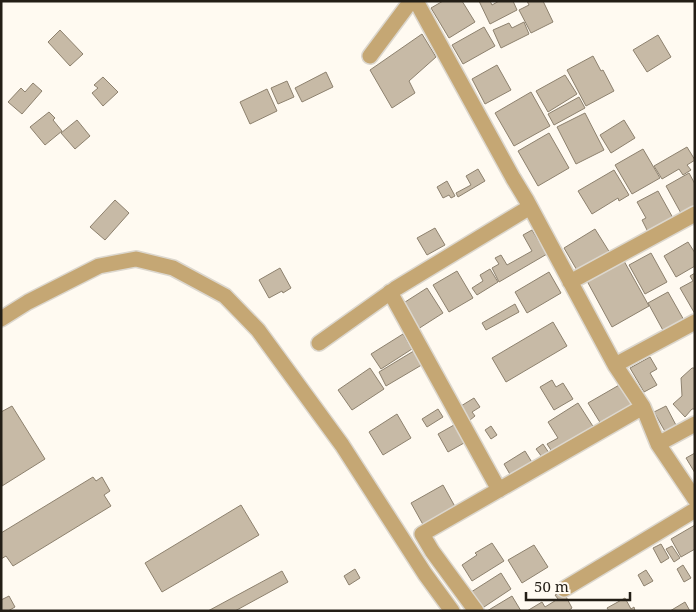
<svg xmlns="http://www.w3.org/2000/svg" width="696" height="612" font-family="'Noto Serif',serif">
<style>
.building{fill:#c7baa6;stroke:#8d816e}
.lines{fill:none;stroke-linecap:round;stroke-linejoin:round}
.minor-casing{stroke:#dcd7ce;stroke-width:18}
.minor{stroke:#c5a774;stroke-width:15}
</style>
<rect width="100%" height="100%" fill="#fffaf1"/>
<path class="building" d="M443 1H462L475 22 449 38 431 8Z
M479 1H490L492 5 499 1H513L517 10 490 24Z
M527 1H543L553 22 531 33 519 10 529 5Z
M524 22 529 34 501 48 493 30 509 23 512 28Z
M484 27 495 46 463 64 452 45Z
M60 30 83 54 70 66 48 42Z
M422 34 436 57 409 81 415 93 392 108 370 70Z
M658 35 671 57 647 72 633 50Z
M593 56 601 71 603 70 614 91 586 106 567 70Z
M497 65 511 90 485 104 472 79Z
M326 72 333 87 302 102 295 88Z
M565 75 577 94 548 112 536 91Z
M103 77 118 92 103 106 92 93 98 88 94 85Z
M287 81 294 97 278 104 271 88Z
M33 83 42 91 22 114 8 102 21 88 25 92Z
M267 89 277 111 250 124 240 102Z
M531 92 550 126 514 146 495 113Z
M579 97 585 108 554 125 548 114Z
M49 112 55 118 53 120 62 131 45 145 30 127Z
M585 113 604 150 576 164 557 127Z
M77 120 90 136 75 149 61 133Z
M624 120 635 138 611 153 600 135Z
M549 133 569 168 538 186 518 151Z
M687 147 695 160 687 165 691 170 683 175 679 169 662 179 654 166Z
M643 149 660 178 632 194 615 165Z
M478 169 485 181 458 197 456 193 471 185 466 176Z
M614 170 629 195 619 201 618 198 592 214 578 191Z
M689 173 695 184V208L682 215 666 186Z
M447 181 455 196 451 198 449 195 443 198 437 187Z
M658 191 673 218 648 232 642 220 646 218 637 202Z
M115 200 129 213 105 240 90 227Z
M435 228 445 245 427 255 417 238Z
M595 229 610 253 578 272 564 248Z
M532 230 547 254 499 282 492 268 499 264 495 258 501 255 507 265 532 251 523 235Z
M688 242 695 253V266L676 277 664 256Z
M651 253 667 282 645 294 629 265Z
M624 261 649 306 612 327 587 281Z
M280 268 291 288 283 293 282 291 269 298 259 280Z
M490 269 498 282 477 295 472 288 483 281 480 275Z
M457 271 473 298 449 312 433 285Z
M549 272 561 293 527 313 515 292Z
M695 273V314L680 288 693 281 690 276Z
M427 288 443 313 418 329 402 304Z
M668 292 685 322 665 334 648 303Z
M515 304 519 312 486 330 482 323Z
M553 322 567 346 506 382 492 358Z
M403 334 412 349 381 369 371 354Z
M417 349 425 363 386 386 379 372Z
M650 357 657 369 650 373 657 385 644 392 630 368Z
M370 368 384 389 352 410 338 390Z
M692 368H695V409H692L685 417 673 404 682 396 681 378Z
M552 380 556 387 563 383 573 399 554 410 540 387Z
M621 384 634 405 601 424 588 403Z
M474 398 480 407 472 412 475 416 470 420 461 406Z
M578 403 596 431 555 456 547 444 558 438 548 422Z
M12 406 45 459 2 486 1 412Z
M666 406 678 429 667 435 654 412Z
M438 409 443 417 427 427 422 419Z
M397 414 411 438 383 455 369 432Z
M454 425 464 443 448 452 438 434Z
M491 426 497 435 491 439 485 430Z
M543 444 551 456 545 461 536 449Z
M525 451 533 464 511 476 504 464Z
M695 453V473L686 458Z
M93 477 96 481 102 477 110 491 104 495 111 506 13 566 6 556 1 559V533Z
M443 485 458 512 426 530 411 503Z
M241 505 259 535 162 592 145 563Z
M695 525V549L681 557 671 539Z
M492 543 504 561 472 581 462 565 477 555 475 553Z
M661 544 669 558 661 563 653 548Z
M534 545 548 567 522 583 508 560Z
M672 546 680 558 674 562 666 549Z
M683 565 691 578 684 582 677 569Z
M355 569 360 578 349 585 344 576Z
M646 570 653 581 644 586 638 575Z
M282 571 288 582 235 611H208Z
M501 573 511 589 478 611 468 594Z
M563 591 572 608 568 611H527L542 602 545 607 558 599 555 595Z
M9 596 15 607 8 611H1V600Z
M512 596 521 611H487Z
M625 598 631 609 634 607 635 611H609L607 608Z
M685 602 690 611H670Z"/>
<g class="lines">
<g class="minor-casing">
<path id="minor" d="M416 1 513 178 527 201 615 365 643 407 658 444 695 499
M370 56 411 1
M570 282 695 214
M390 292 499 490
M1 319 28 302 99 266 136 259 173 268 225 296 258 330 342 445 425 574 452 611
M319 343 395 289 530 207
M615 365 695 322
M658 444 695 424
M564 589 695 510
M476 611 432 551 422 534 643 407"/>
</g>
<use href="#minor" class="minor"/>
</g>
<rect width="696" height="612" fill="none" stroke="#231e16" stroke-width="5"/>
<path d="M526 592v8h104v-8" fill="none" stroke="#231e16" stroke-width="2.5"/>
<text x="534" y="592" font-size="15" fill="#231e16" stroke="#fffaf1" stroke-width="4" paint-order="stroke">50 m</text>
</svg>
